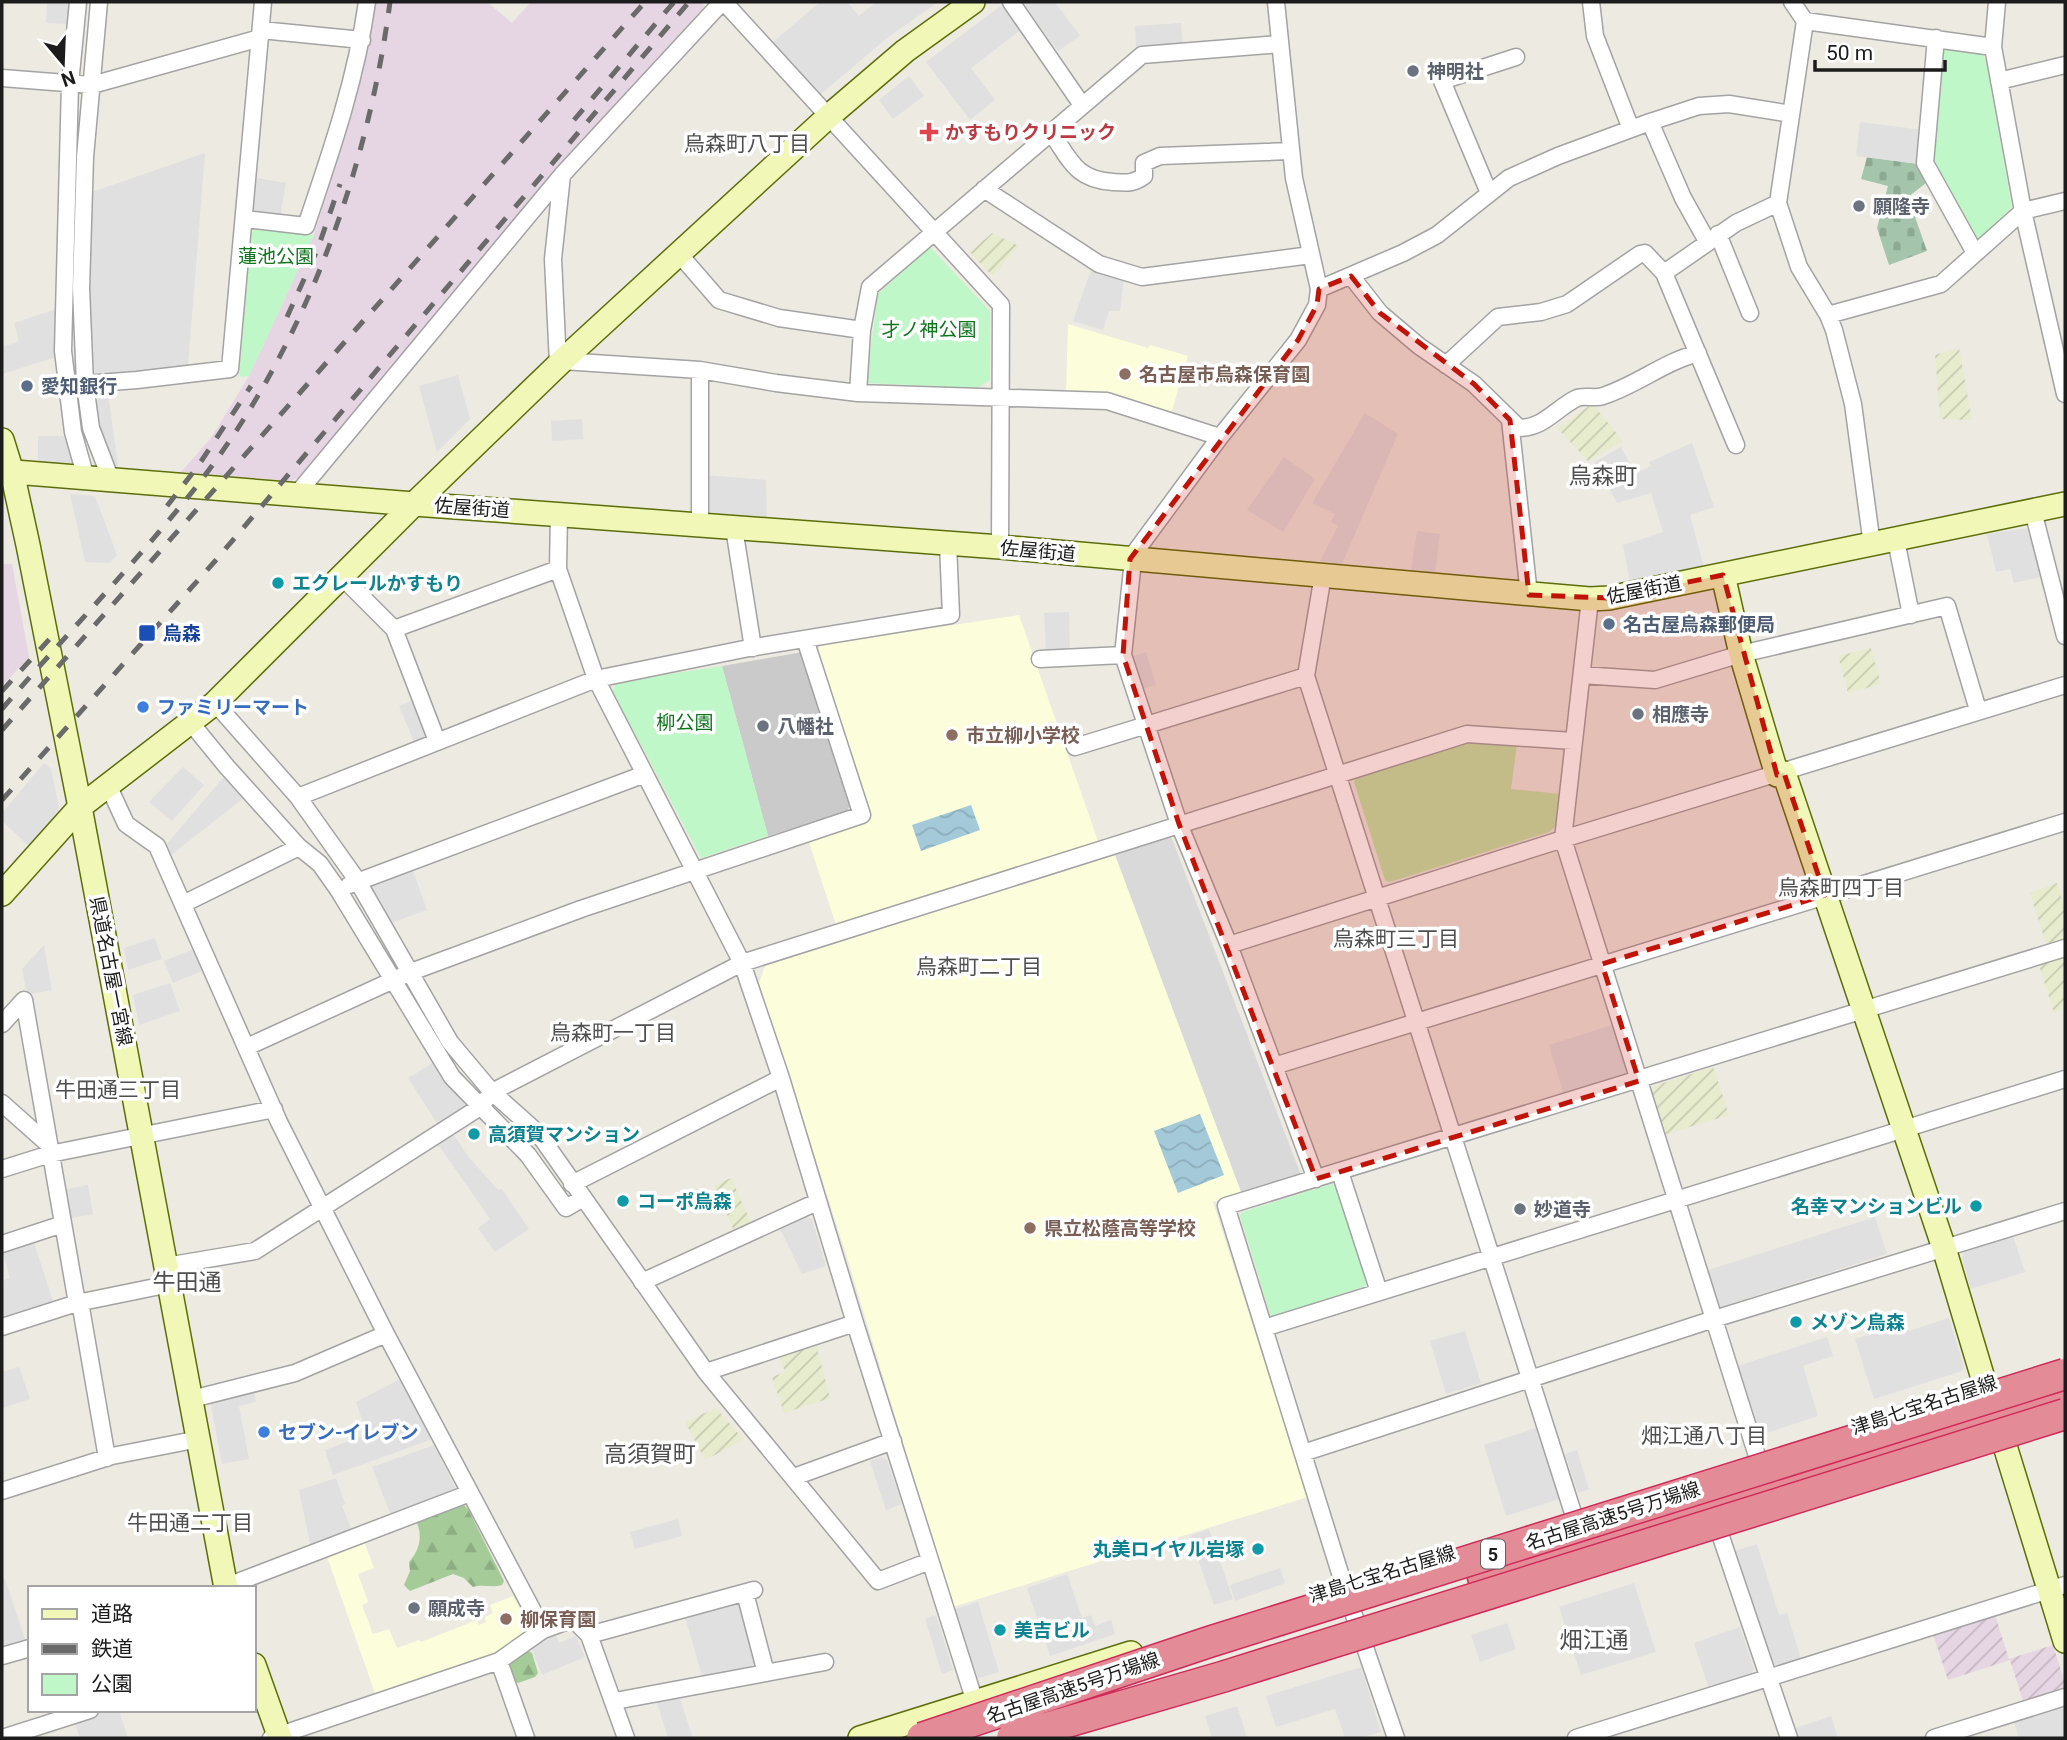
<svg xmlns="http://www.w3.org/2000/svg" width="2067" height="1740" font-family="Roboto,'Noto Sans JP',sans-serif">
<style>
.residential{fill:#dad9d9}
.industrial{fill:url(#industrial-furrows)}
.education{fill:#fcfedb}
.religious{fill:#cacaca}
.railway{fill:#e6d5e2}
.farmland{fill:url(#farmland-furrows)}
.grass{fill:#c4e6aa}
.forest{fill:url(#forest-firs)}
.cemetery{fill:url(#cemetery-stones)}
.park{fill:#c0f7c8}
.parking{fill:#e0e0e0}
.water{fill:url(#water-waves)}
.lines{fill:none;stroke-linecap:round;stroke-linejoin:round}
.street-casing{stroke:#a3a3a3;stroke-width:19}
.secondary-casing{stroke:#5d6e09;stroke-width:26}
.highway-casing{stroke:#d12a59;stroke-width:33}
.street{stroke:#fff;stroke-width:16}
.secondary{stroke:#f0f7b7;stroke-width:23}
.highway{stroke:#e38c97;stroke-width:30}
.rail{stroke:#6a6a6a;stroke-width:5;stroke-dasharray:14 14;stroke-linecap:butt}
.highway-bridge-casing{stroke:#d12a59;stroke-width:33;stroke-linecap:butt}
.highway-bridge{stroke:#e38c97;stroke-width:30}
.marked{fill:#c11307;fill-opacity:0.2;stroke:#c11307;stroke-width:5;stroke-dasharray:14 9;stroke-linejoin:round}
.worship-dot{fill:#6b7280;stroke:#fff;stroke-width:2.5}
.health-dot{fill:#e0444e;stroke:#fff;stroke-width:2.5}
.education-dot{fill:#8d6e63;stroke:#fff;stroke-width:2.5}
.service-dot{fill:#5c6f8a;stroke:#fff;stroke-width:2.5}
.culture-dot{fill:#0f9aa8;stroke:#fff;stroke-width:2.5}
.transit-dot{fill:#1a4fb4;stroke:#fff;stroke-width:2.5}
.shop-dot{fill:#3f7fe0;stroke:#fff;stroke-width:2.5}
.labels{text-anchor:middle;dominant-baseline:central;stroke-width:7;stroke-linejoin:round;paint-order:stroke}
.shield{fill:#fff;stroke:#606060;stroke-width:2}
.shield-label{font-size:18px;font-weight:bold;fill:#1c1c1c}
.worship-label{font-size:19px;font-weight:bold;fill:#5b616d;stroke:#fff;text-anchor:start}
.health-label{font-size:19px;font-weight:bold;fill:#be3a42;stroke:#fff;text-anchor:start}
.park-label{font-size:19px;fill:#0f761e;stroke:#fff}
.education-label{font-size:19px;font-weight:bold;fill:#785e54;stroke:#fff;text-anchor:start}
.service-label{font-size:19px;font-weight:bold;fill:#4e5e75;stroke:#fff;text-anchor:start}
.street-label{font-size:19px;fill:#1c1c1c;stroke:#fff}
.culture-label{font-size:19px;font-weight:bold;fill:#0d838f;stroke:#fff;text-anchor:start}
.transit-label{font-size:19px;font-weight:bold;fill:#164399;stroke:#fff;text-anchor:start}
.shop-label{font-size:19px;font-weight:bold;fill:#366cbe;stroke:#fff;text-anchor:start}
.neighbourhood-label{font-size:21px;fill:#4f4f4f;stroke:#fff}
.quarter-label{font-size:23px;fill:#4f4f4f;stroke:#fff}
</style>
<defs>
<pattern id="industrial-furrows" width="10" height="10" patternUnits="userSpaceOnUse" patternTransform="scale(1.75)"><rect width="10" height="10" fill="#e6d5e2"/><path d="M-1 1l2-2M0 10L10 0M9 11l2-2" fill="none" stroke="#c5b6c1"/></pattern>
<pattern id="farmland-furrows" width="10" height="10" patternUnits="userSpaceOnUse" patternTransform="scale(1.75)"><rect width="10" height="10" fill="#e8ecce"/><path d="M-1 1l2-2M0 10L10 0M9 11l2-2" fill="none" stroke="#c6cab0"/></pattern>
<pattern id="forest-firs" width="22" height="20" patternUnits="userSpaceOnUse" patternTransform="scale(1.75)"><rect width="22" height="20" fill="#a4cb98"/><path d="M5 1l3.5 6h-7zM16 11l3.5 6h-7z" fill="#8dae82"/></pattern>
<pattern id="cemetery-stones" width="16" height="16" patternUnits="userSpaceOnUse" patternTransform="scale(1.75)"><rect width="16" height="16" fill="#a4c5ab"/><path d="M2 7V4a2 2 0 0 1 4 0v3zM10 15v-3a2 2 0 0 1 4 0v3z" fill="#8da993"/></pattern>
<pattern id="water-waves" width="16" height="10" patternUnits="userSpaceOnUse" patternTransform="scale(1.75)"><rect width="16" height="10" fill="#a4cada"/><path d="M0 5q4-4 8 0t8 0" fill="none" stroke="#8dadba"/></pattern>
</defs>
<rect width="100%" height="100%" fill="#edeae2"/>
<path class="residential" d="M1168 836 1172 839 1301 1175 1241 1192 1115 855Z"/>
<path class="industrial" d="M1995 1615 2009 1659 2053 1645 2065 1684 2062 1691 2024 1704 2010 1660 1948 1680 1933 1634Z"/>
<path class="education" d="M1068 324 1148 348 1150 345 1188 356 1171 414 1066 392Z
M1019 615 1098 841 836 925 808 839 870 819 817 650 821 645Z
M1115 855 1241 1192 1213 1202 1308 1497 953 1607 846 1254 759 983 765 966Z
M363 1539 374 1568 358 1574 368 1602 362 1605 373 1634 389 1629 397 1648 419 1640 421 1642 477 1620 479 1625 486 1622 485 1617 493 1613 490 1605 513 1596 531 1630 515 1645 489 1657 376 1696 326 1554Z"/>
<path class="religious" d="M803 652 851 805 846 812 768 836 722 666Z"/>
<path class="railway" d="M374 2H487L512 23 531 2H703L704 7 551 177 299 477 291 481 181 472 211 438 249 376 314 235 348 123Z
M2 564H12L29 657 2 686Z"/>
<path class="farmland" d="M992 233 1019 246 992 276 970 252Z
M1959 348 1972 420 1940 419 1935 355Z
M1589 406 1595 407 1623 441 1588 461 1557 428Z
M1871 648 1881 684 1848 693 1838 656Z
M2057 883 2065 908V938L2046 944 2030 893Z
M2065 957V1009L2054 1013 2039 965Z
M1713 1067 1729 1115 1663 1135 1649 1091 1651 1087Z
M731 1178 752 1225 735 1233 714 1185Z
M816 1345 830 1398 784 1413 772 1377 785 1372 780 1357Z
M716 1408 744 1440 705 1460 685 1422Z"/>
<path class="grass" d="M1476 740 1517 744 1511 789 1560 794 1556 826 1549 832 1390 882 1385 880 1354 782 1356 778Z"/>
<path class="forest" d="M462 1503 468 1509 504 1581 502 1585C491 1588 484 1584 473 1587L464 1578 453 1574 410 1591 404 1585 410 1571 409 1562C420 1550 423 1535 416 1521Z
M527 1650 532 1653 538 1673 535 1677 518 1683 514 1681 508 1661Z"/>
<path class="cemetery" d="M1867 157 1919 164 1926 183 1908 197 1927 251 1889 265 1877 228 1888 186 1861 179Z"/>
<path class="park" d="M1940 43 1981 50 1986 62 2012 207 1974 243 1931 160Z
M260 227 314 235 249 376 239 377 251 232Z
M930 247 990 311V380L977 388 866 383 878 294Z
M722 666 768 836 701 858 612 690 617 682Z
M1332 1184 1338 1188 1368 1279 1365 1286 1271 1317 1240 1216 1242 1212Z"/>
<path class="parking" d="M47 2H72L69 24 46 23Z
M820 2H847L859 16 876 2H938L887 38 821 94 773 42Z
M1022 2H1055L1080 36 1058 51Z
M1003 4 1022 29 971 68 995 100 970 120 926 62Z
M1181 23 1183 45 1136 48 1135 26Z
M909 76 924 96 893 119 879 100Z
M1860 122 1924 130 1919 164 1856 156Z
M205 153 188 367 96 376 89 371 87 249 89 193Z
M257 178 286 183 280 217 257 214 253 209Z
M1092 267 1124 278 1120 311H1109L1103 330 1073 321Z
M59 308V356L3 374 2 347 19 341 14 323Z
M458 375 470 419 437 452 419 386Z
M108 392 118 467H112L97 430 91 398 95 393Z
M1365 413 1398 434 1342 564 1320 561 1338 526 1331 522 1335 514 1312 503Z
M582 419 583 439 552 441 551 421Z
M38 436H69L76 464 38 461Z
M1692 443 1714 507 1690 515 1704 568 1630 582 1623 545 1663 532 1651 493 1617 503 1594 462 1621 447 1635 473 1651 466 1649 462Z
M1284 457 1315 479 1283 532 1247 510Z
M705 475 766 480 767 518 705 513Z
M70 494 95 496 117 555 110 563 85 562Z
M2028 528 2041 577 2014 583 2010 569 1996 572 1987 534Z
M1417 531 1440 534 1435 573 1411 570Z
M1069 612 1070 651 1046 652 1044 613Z
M1146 652 1156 685 1141 689 1130 657Z
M415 699 429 735 427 739 415 744 399 706Z
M44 763 51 769 59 807 57 815 30 847 2 821V813Z
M183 767 204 785 172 821 149 802Z
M227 773 246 796 170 856 166 845Z
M412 868 427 910 391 923 371 889 373 882Z
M155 938 162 959 128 970 124 948Z
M44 945 52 990 27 995 22 969Z
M194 949 202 971 173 983 164 961Z
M170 983 180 1011 139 1025 133 995Z
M1612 1025 1627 1070 1624 1076 1564 1095 1549 1045Z
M436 1061 468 1110 440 1128 408 1078Z
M452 1132 467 1155 498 1190 502 1189 529 1229 495 1252 478 1228 490 1219 440 1147 431 1145Z
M88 1185 93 1214 67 1219 61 1190Z
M807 1217 812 1219 826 1266 802 1274 780 1229Z
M1875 1217 1887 1254 1717 1308 1705 1271Z
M2013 1236 2025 1272 1971 1289 1962 1259 1964 1252Z
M33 1240 54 1304 2 1320V1281L10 1278 2 1250Z
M1949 1318 1964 1367 1962 1371 1874 1399 1855 1339 1906 1323 1909 1331Z
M1465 1331 1481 1383 1446 1394 1430 1341Z
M1827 1337 1833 1356 1803 1366 1818 1416 1757 1436 1735 1367Z
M19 1367 30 1399 2 1408V1372Z
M400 1379 431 1437 430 1440 333 1475 325 1450 367 1434 356 1402Z
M254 1392 256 1402 239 1406 249 1459 222 1464 210 1400Z
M1536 1428 1559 1499 1506 1516 1484 1445Z
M434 1445 458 1493 392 1518 372 1467Z
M1577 1450 1589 1489 1578 1493 1565 1454Z
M882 1457 887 1460 902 1504 886 1510 870 1461Z
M336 1478 345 1504 342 1506 353 1533 311 1549 299 1490Z
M678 1519 682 1536 635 1549 630 1532Z
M1209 1529 1233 1599 1214 1605 1190 1536Z
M1757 1544 1779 1615 1787 1613 1801 1659 1779 1666 1771 1663 1735 1551Z
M1280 1568 1285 1583 1235 1601 1230 1585Z
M1067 1574 1082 1618 1091 1615 1095 1626 1111 1620 1115 1634 1050 1656 1027 1588Z
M5 1579 26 1642 2 1650V1580Z
M1634 1583 1656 1652 1581 1675 1559 1607Z
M741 1599 763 1670 703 1679 684 1614Z
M978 1602 999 1672 976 1679 955 1609Z
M936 1615 953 1670 942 1674 925 1619Z
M1507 1623 1516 1649 1480 1662 1471 1635Z
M1740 1627 1754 1669 1751 1674 1709 1688 1694 1643Z
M554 1631 559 1643 576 1636 585 1657 542 1675 531 1648Z
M1361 1667 1381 1732 1359 1738H1345L1335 1709 1276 1727 1266 1696Z
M678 1693 693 1738H668L656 1700Z
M2065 1705V1738H2019L2014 1722Z
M1237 1706 1247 1738H1212L1205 1716Z
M110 1710H119L128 1738H80L74 1722Z
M1831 1716 1838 1738H1798L1795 1728Z"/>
<path class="water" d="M971 805 980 830 921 851 912 825Z
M1200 1114 1224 1175 1178 1193 1154 1131Z"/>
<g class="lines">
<g class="street-casing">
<path id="street" d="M78 2 70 84 63 351 73 432 86 478
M99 2 85 157 81 288 85 384 91 428 111 480
M724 2 1001 305 1000 547
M1011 2 1082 105
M1276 2 1294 178 1319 289
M1591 2 1595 36 1631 129
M1792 2 1805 21 1778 203 1799 267 1828 315 1834 330 1853 404 1872 545
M1997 2 1993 47 2023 211 2065 394
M1805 21 1993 47
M261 30 362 40
M1936 38 1925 163 1975 253
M2 78 92 85 260 38
M1999 81 2065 65
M1650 122 1683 198 1707 241
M1051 132C1070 160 1076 180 1113 182 1126 183 1133 184 1144 176V163L1160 156 1290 151
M984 189 1099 264 1142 277 1311 255
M1489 193 1442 81 1516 57
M245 219 306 226C331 152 356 80 367 2
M1718 234 1750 313
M680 255 719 300 779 318 862 330
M1664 273 1736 445
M1351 276 1380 313 1419 346 1474 384 1519 428C1544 428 1556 408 1577 398 1584 395 1595 399 1603 396 1637 385 1664 362 1698 353
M1828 315 1941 284 2023 211 2065 201
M562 361 700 370 776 383 858 393 1107 401 1220 437
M558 364 553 259 562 175 722 2
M1446 365 1498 317 1541 312 1567 304 1640 254 1645 253 1664 273 1736 223 1778 203
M700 370V526
M85 384 137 380 230 369 263 2
M858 393 862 330 870 287 1142 55 1280 44
M1510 420 1529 595
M296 495 562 175
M2033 511 2065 636
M559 514 558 569 596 679 742 963 781 1078 855 1323 975 1702
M734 528 753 648
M1896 540 1911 615
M1130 559 1220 437 1298 340 1317 305 1319 289 1403 253 1437 235 1509 178 1558 156 1650 122 1699 106 1729 104 1791 114
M1133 560 1123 655 1179 824 1229 945 1316 1179
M1323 575 1306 676 1574 1516
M341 576 394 629 437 741
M1590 599 1563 839 1758 1459
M394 629 558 569
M1040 659 1123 655
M1582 675 1655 680 1741 654 1947 606 1978 710
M215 703 298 797 357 880 450 1042 492 1092 538 1133 706 1372 878 1581 930 1561
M191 723 227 767 299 847 320 864 339 891 452 1077 528 1155 566 1208 583 1198
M1075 747 1306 676
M109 787 126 824 157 846 279 1122 386 1334 543 1630
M298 797 596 679 749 648 951 615 948 544
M349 885 645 774
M183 904 299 847
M1229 945 1563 839 2065 685
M2 1024 24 1000 77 1303
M247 1047 411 972 581 909 862 815 805 639
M1274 1066 2065 822
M2 1103 48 1144
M2 1169 50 1154 274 1109
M1340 1172 1379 1292
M572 1184 781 1078
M2 1244 63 1224
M166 1266 255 1251 480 1107 492 1092 742 963 1467 734 1573 741
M642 1282 817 1202
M80 1302 107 1458
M2 1327 77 1303 170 1284
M1264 1328 2065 1079
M706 1372 855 1323
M192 1399 295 1373 386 1334
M1303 1453 1714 1319 2065 1211
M794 1477 893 1441
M2 1491 112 1456 199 1439
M1720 1534 1789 1738
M222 1588 470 1493
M745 1593 766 1673
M589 1635 754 1590
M2 1656 30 1648
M499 1661 526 1738
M615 1701 825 1662
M2 1738 90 1710
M271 1738 499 1661 543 1630 573 1619 589 1635 626 1738
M1396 1738 1344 1586 1226 1206 2065 948
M1576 1738 2065 1585
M1934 1738 2065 1697"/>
</g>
<g class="secondary-casing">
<path id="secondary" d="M2 440 12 472 28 545 80 807 226 1588
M2 471 414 504 1000 547 1590 599 1609 598 2065 504
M1723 575 1741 654 1777 775
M1784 773 1944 1248 1985 1385
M2 894 80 807 215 703 414 504 562 361 829 116 905 51 973 2
M2005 1446 2065 1641
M254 1665 280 1738
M860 1738 1131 1653"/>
</g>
<g class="highway-casing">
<path id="highway" d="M1786 1486 2065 1393
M1483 1577 1802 1471"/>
</g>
<use href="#street" class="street"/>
<use href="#secondary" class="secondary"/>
<use href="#highway" class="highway"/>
<path class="rail" d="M574 120 674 2
M287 317 318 248 340 184
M167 506 198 466 251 386
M2 691 56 632
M2 709C63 638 129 570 188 497 300 359 367 177 390 2
M2 730 645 2
M2 800 216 560 689 2"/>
<g class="highway-bridge-casing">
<path id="highway-bridge" d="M922 1738 1209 1642 2065 1374
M1012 1738 1222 1677 2065 1414"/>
</g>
<use href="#highway-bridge" class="highway-bridge"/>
</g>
<path class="marked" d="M1351 276 1380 313 1474 384 1510 420 1529 595 1609 598 1723 575 1777 775 1784 773 1825 895 1602 964 1639 1081 1316 1179 1179 824 1123 655 1130 559 1298 340 1317 305 1319 289Z"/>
<g class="worship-dot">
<circle cx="1413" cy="71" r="7"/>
<circle cx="1859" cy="206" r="7"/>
<circle cx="1638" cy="714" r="7"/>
<circle cx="763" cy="726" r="7"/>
<circle cx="1520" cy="1209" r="7"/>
<circle cx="414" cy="1608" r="7"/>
</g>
<path class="health-dot" d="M925.5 121.5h7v7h7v7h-7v7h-7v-7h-7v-7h7z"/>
<g class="education-dot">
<circle cx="1125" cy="374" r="7"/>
<circle cx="952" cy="735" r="7"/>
<circle cx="1030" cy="1228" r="7"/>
<circle cx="506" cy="1619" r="7"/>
</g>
<g class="service-dot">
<circle cx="27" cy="386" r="7"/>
<circle cx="1609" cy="624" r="7"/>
</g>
<g class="culture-dot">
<circle cx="278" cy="583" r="7"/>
<circle cx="474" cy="1134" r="7"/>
<circle cx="623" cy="1201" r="7"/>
<circle cx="1976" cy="1206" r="7"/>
<circle cx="1796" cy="1322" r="7"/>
<circle cx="1258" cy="1549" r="7"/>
<circle cx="1000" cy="1630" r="7"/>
</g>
<rect class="transit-dot" x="138" y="624" width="18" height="18" rx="3.5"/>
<g class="shop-dot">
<circle cx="143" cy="707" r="7"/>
<circle cx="264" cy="1432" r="7"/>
</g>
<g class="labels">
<rect class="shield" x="1481" y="1539.5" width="24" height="29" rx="5"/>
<g class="shield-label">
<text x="1493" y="1554">5</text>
</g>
<g class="worship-label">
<text x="1427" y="71">神明社</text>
<text x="1873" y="206">願隆寺</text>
<text x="1652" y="714">相應寺</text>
<text x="777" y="726">八幡社</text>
<text x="1534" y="1209">妙道寺</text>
<text x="428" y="1608">願成寺</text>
</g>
<g class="health-label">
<text x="945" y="132">かすもりクリニック</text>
</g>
<g class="park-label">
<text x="276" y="256">蓮池公園</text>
<text x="929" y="329">才ノ神公園</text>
<text x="685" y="722">柳公園</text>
</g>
<g class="education-label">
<text x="1139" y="374">名古屋市烏森保育園</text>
<text x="966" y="735">市立柳小学校</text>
<text x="1044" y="1228">県立松蔭高等学校</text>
<text x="520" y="1619">柳保育園</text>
</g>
<g class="service-label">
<text x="41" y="386">愛知銀行</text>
<text x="1623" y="624">名古屋烏森郵便局</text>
</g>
<g class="street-label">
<text transform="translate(472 508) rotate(4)">佐屋街道</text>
<text transform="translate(1038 551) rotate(5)">佐屋街道</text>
<text transform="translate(1644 590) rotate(-11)">佐屋街道</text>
<text transform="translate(111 971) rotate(79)">県道名古屋一宮線</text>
<text transform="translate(1924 1405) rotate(-18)">津島七宝名古屋線</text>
<text transform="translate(1613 1516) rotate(-18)">名古屋高速5号万場線</text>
<text transform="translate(1382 1574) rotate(-17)">津島七宝名古屋線</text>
<text transform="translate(1073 1688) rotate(-19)">名古屋高速5号万場線</text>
</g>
<g class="culture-label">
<text x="292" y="583">エクレールかすもり</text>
<text x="488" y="1134">高須賀マンション</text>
<text x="637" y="1201">コーポ烏森</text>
<text x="1962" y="1206" text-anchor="end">名幸マンションビル</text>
<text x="1810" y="1322">メゾン烏森</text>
<text x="1244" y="1549" text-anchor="end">丸美ロイヤル岩塚</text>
<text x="1014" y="1630">美吉ビル</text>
</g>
<g class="transit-label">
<text x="163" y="633">烏森</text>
</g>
<g class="shop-label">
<text x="157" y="707">ファミリーマート</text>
<text x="278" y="1432">セブン-イレブン</text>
</g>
<g class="neighbourhood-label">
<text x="747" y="144">烏森町八丁目</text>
<text x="1841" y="888">烏森町四丁目</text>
<text x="1396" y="939">烏森町三丁目</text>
<text x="979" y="967">烏森町二丁目</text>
<text x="613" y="1033">烏森町一丁目</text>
<text x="118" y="1090">牛田通三丁目</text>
<text x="1704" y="1436">畑江通八丁目</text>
<text x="190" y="1523">牛田通二丁目</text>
</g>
<g class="quarter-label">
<text x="1603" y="476">烏森町</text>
<text x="187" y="1282">牛田通</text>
<text x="650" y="1454">高須賀町</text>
<text x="1594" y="1640">畑江通</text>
</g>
</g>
<rect width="2067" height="1740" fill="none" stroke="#1c1c1c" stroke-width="7"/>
<rect x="28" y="1586" width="228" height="126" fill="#ffffff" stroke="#a4a4a4" stroke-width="2"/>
<rect x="42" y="1609" width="35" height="10" fill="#f0f7b7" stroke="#a4a4a4" stroke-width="2"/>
<text x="91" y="1621" font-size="21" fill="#1c1c1c">道路</text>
<rect x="42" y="1644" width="35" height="10" fill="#6a6a6a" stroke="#a4a4a4" stroke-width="2"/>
<text x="91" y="1656" font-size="21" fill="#1c1c1c">鉄道</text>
<rect x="42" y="1674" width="35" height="21" fill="#c0f7c8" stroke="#a4a4a4" stroke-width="2"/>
<text x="91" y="1691" font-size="21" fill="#1c1c1c">公園</text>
<g transform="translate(63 63) rotate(161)" stroke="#ffffff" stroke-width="5" paint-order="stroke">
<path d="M0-5L12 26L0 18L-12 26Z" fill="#1c1c1c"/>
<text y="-10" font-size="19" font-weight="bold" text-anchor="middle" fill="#1c1c1c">N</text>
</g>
<path d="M1815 60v10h130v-10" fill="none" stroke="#1c1c1c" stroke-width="3.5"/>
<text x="1826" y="60" font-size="21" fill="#1c1c1c" stroke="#ffffff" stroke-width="5" paint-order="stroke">50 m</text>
</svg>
